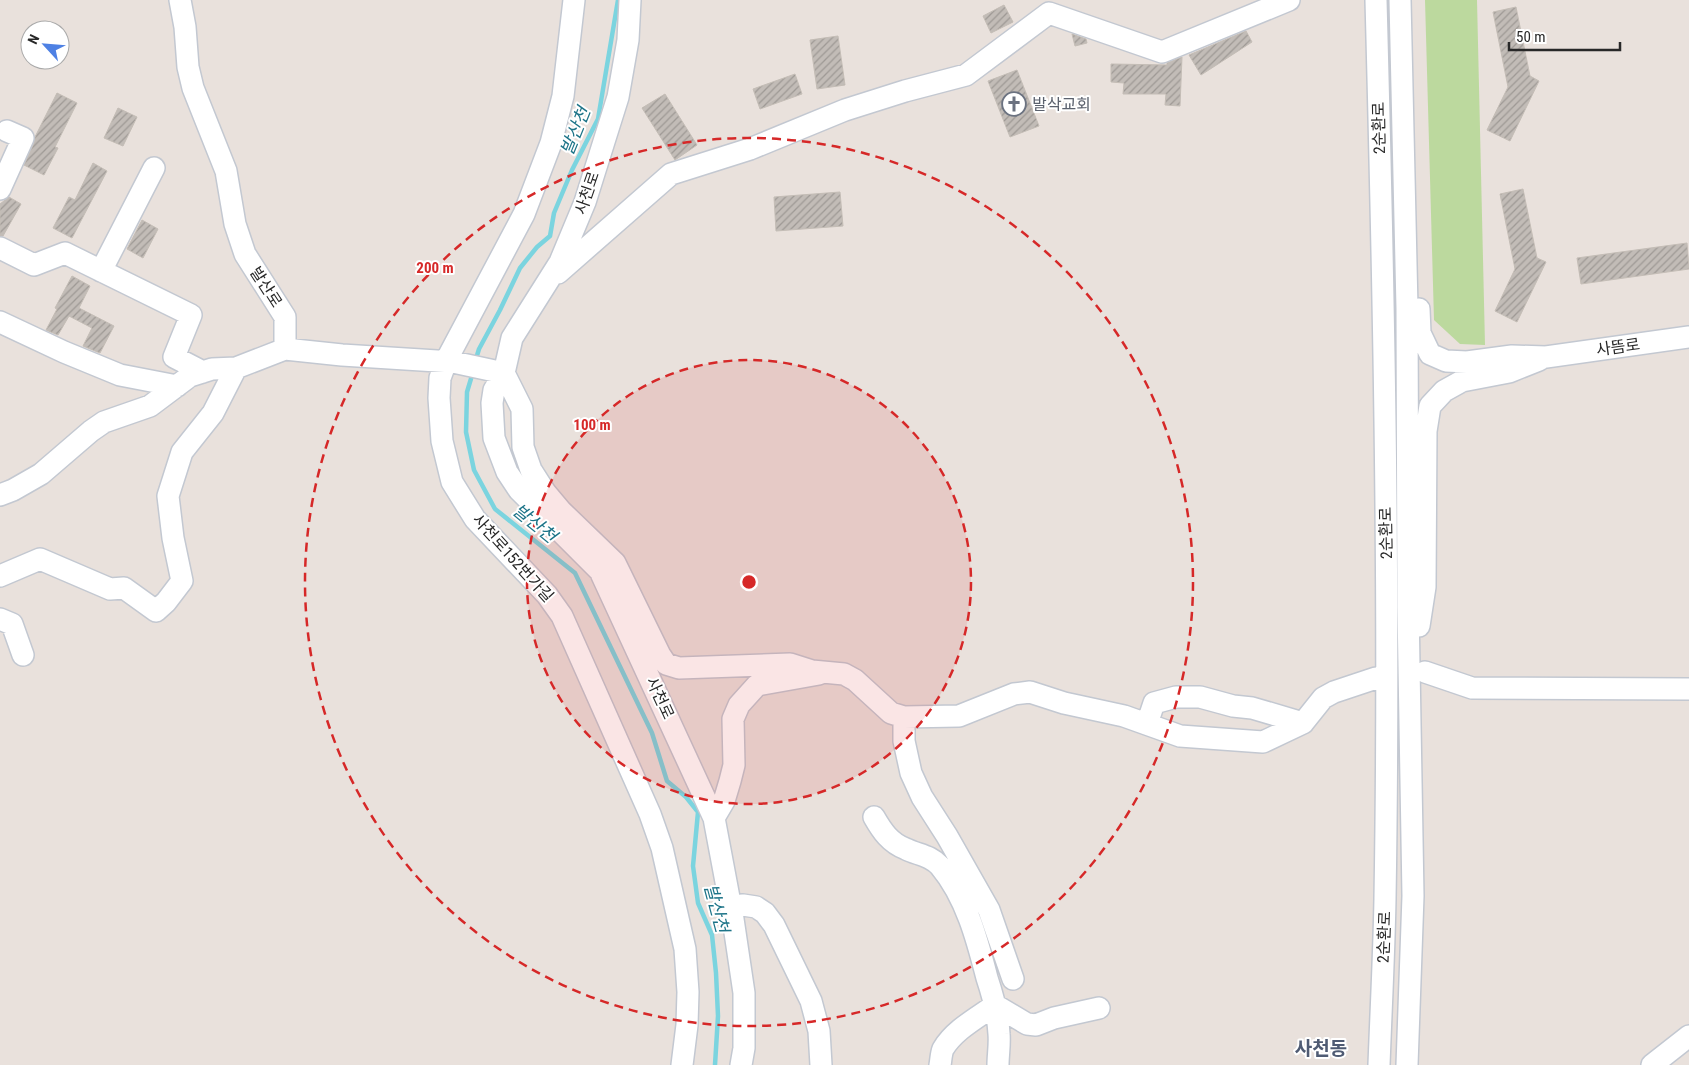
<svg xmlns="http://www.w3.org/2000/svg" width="1689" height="1065" font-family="'Roboto Condensed','Noto Sans KR',sans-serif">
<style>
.park{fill:#bcd99e}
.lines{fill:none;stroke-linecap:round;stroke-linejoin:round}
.stream{stroke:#7bd4df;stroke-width:4.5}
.building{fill:url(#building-hatch);stroke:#c4bdb6}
.minor-casing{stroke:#c3c8d1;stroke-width:24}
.minor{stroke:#fff;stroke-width:21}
.ring{fill:none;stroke:#d62828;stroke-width:2.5;stroke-dasharray:9 6}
.labels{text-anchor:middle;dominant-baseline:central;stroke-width:4;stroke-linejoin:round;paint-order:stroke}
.worship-label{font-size:16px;fill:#5b616d;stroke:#fff;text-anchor:start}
.street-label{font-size:16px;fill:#282828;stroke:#fff}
.water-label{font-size:18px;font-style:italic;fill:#1d7488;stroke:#fff}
.quarter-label{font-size:19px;font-weight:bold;fill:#4f5b73;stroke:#fff}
.centre{fill:#d62828;stroke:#fff;stroke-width:2.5}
.ring-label{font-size:15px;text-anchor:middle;font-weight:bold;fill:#d62828;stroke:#fff;stroke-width:4;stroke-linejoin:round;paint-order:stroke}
</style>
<defs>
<pattern id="building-hatch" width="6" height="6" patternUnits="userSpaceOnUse" patternTransform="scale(1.25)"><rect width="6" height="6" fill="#c2bcb7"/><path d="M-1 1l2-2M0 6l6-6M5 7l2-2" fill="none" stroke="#9e9995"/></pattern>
</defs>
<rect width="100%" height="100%" fill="#e9e1dc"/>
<path class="park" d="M1425 0H1477L1485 345 1460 344 1434 320Z"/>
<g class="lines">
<path class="stream" d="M475 362 479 349 500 310 520 268 537 247 550 236 554 213 572 170 598 119 618 0
M473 372 467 392 466 432 474 470 495 509 575 573 652 733 667 781 686 797 698 812 693 866 698 903 712 935 716 973 718 1016 715 1065"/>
</g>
<path class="building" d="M1004 5 1013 22 991 33 983 16Z
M1516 7 1530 76 1539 81 1510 141 1487 130 1508 87 1493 12Z
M1246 31 1252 42 1201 75 1189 55Z
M1072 34 1086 39 1087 43 1075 46Z
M838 36 845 85 817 89 810 40Z
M1182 57 1180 106 1165 105 1166 94H1123L1124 83 1111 82V64L1167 65V63Z
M1017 70 1039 126 1010 137 988 81Z
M795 74 802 94 760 109 753 89Z
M57 93 77 103 55 147 58 148 44 175 24 165 34 143 35 137Z
M665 94 697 145 675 160 642 108Z
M118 108 137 117 123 146 104 138Z
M93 163 107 171 72 238 53 228 69 197 75 200Z
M1523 189 1537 258 1546 262 1517 322 1495 311 1515 269 1500 194Z
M840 192 843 226 776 231 774 197Z
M9 197 21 204 3 236H0V204Z
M142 220 158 229 143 258 127 249Z
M1687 243 1689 269 1581 284 1577 258Z
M72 276 90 286 79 308 114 326 100 353 83 346 92 328 69 316 58 335 46 330 57 309 55 308Z"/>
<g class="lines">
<g class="minor-casing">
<path id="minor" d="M180 0 185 27 188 67 193 88 226 171 235 224 245 254 285 317V349
M574 0 563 96 551 143 524 214 447 359 440 378 439 398 442 441 452 482 475 519 547 595 562 616 650 814 662 848 685 949 688 992 687 1025 682 1065
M630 0 628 40 618 97 585 202 560 262 512 338 504 373 494 390 492 403 494 438 507 472 519 490 600 571 714 818 733 919 744 993V1048L741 1065
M1376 0C1384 300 1390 599 1385 899 1384 954 1381 1010 1379 1065
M1400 0 1407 308 1408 608 1413 896 1407 1065
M0 189 23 138 7 131
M0 248 34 265 65 253 191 315 174 357 203 372
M101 271 154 168
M558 273 671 174 750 149 845 110 905 91 966 75 1049 13 1162 52 1289 0
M1419 309 1420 333 1430 354 1446 361 1467 362 1512 356 1546 357 1689 337
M0 322 64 352 120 375 177 386
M0 495 13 490 41 474 91 431 104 422 150 406 190 376 212 369 236 368 285 349 342 355 453 362 504 373 522 409 523 447 531 470 545 492 561 511 615 563 660 655 666 664 679 668 790 664 812 671 844 674 855 680 891 713 904 717 959 716 1014 694 1030 692 1064 703 1124 716 1180 736 1263 742 1303 723 1323 698 1334 692 1376 678
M0 576 40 559 110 589 124 588 156 611 166 602 182 581 173 538 168 496 182 452 213 413 236 368
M0 619 12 624 23 655
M1419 626 1425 587 1426 431 1430 406 1444 391 1462 381 1509 372 1539 360
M1425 672 1472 688 1689 689
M904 717V741L911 773 922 797 947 836 989 910 1013 979
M1147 724 1154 703 1176 697H1200L1233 706 1252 708 1303 723
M874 817C882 831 890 843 906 849 918 855 930 855 940 866 966 897 977 939 987 978 993 996 998 1015 999 1034 1000 1044 998 1055 998 1065
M714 818 724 801 730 781 734 765 733 719 739 705 757 685 819 674
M731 906 743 905 756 907 765 913 774 925 811 1001 819 1031 821 1065
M940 1065C941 1060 941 1054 943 1049 954 1030 977 1018 995 1005L1027 1024 1036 1025 1054 1018 1099 1008
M1652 1065 1689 1036"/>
</g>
<use href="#minor" class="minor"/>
</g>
<circle cx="749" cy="582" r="222" fill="#d62828" fill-opacity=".12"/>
<g class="ring">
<circle cx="749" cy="582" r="222"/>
<circle cx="749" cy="582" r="444"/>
</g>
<defs>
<g id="church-ring" transform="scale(1.25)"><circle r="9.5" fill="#fff" stroke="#6b7280" stroke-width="1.5"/><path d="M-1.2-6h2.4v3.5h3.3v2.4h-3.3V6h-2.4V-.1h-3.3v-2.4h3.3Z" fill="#6b7280"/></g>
</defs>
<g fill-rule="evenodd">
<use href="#church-ring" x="1014" y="104"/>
</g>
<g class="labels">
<g class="worship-label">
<text x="1032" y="104">발삭교회</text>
</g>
<g class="street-label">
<text transform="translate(1379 128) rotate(-91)">2순환로</text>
<text transform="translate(587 193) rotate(-71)">사천로</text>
<text transform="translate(266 287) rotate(57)">발산로</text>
<text transform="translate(1618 347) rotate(-8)">사뜸로</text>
<text transform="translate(1386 533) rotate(-91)">2순환로</text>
<text transform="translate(513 558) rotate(48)">사천로152번가길</text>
<text transform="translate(660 698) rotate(65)">사천로</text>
<text transform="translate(1384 937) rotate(-88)">2순환로</text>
</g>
<g class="water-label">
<text transform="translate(575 131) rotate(-68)">발산천</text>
<text transform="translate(535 523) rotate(39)">발산천</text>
<text transform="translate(717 908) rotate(75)">발산천</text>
</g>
<g class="quarter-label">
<text x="1321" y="1048">사천동</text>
</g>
</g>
<circle cx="749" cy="582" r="8" class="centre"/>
<g class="ring-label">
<text x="435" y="273">200 m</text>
<text x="592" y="430">100 m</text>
</g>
<g transform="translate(45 45) rotate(296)"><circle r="24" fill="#ffffff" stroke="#a9a9a9"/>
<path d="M0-4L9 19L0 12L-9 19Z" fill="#4e81e4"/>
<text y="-8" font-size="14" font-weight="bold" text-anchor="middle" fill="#282828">N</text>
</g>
<path d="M1509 42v8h111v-8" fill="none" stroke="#282828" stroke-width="2.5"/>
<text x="1516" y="42" font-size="15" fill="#282828" stroke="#ffffff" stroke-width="4" paint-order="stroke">50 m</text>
</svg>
